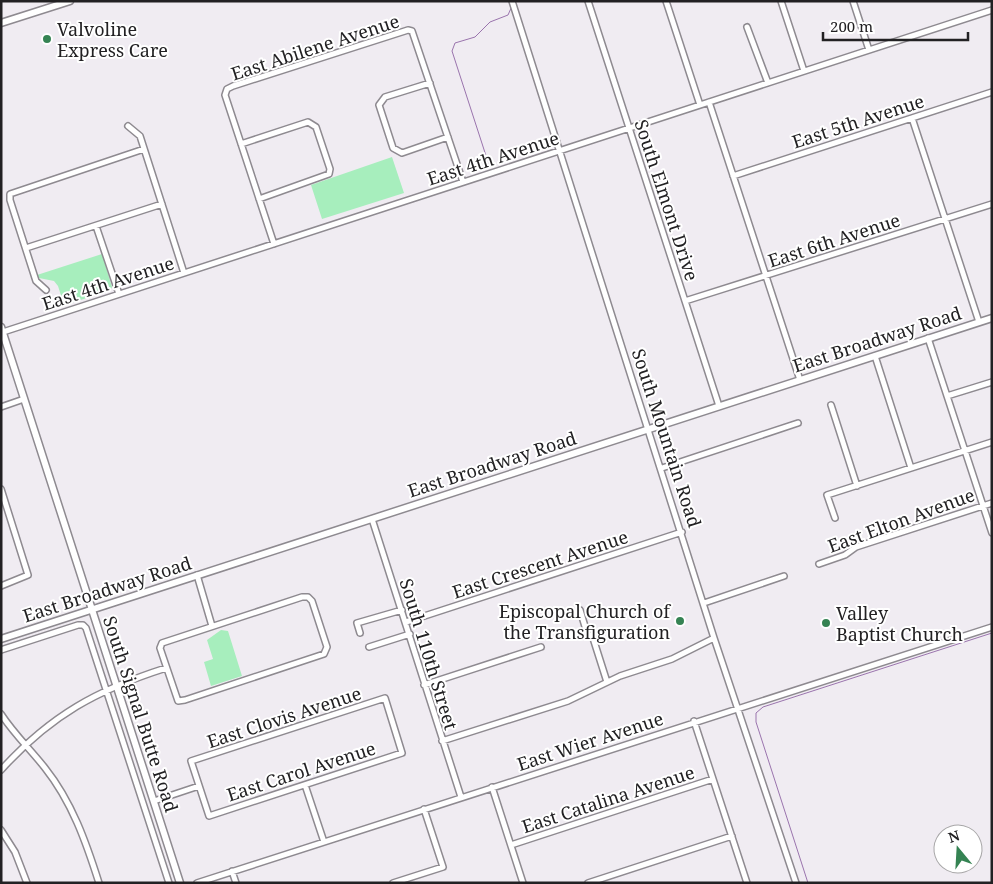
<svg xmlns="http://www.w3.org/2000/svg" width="993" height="884" font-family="'Noto Serif',serif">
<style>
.green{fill:#a7eebd}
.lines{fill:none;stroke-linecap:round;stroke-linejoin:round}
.stream{stroke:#9a74ad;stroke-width:1}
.minor-casing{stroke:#8e8a90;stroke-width:8}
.major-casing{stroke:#8e8a90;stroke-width:9}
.minor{stroke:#fff;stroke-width:5}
.major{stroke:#fff;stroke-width:6}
.poi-dot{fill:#358353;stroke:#fff;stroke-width:2}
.labels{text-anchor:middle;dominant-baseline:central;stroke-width:4;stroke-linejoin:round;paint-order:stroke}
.poi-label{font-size:18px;fill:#222123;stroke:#fff;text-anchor:start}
.street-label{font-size:18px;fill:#222123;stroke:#fff}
</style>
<rect width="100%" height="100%" fill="#f0ecf2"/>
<path class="green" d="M392 157 404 193 322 219 311 185Z
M102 254 112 287 110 291 64 305 58 286 54 281 39 278 37 275Z
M221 630 228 631 242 676 211 686 204 662 213 659 207 640Z"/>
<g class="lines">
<path class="stream" d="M489 165 452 51 455 43 475 37 490 22 508 15 512 6
M808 883 756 722V713L763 707 992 633"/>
<g class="minor-casing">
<path id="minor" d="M512 1 714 638 796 883
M588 1 719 406
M666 1 700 105
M781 1 804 71
M853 1 869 50
M747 27 768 83
M430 83 385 97 379 105 393 148 402 153 448 137
M709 102 800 380
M912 118 979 322
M128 126 140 136 184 273
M241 144 308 122 316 127 330 169 329 174 259 199
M733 176 992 92
M96 226 119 294
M274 244 225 95 227 89 233 86 408 30 412 31 463 182
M26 248 162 204
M46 290 36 281 10 200V194L144 149
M685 301 992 204
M3 332 992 10
M928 338 992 533
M875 356 911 468
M947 396 992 382
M831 405 857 486
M1 407 24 399
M662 468 798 423
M1 489 28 575 1 586
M835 518 827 495 992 442
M372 519 461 797
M819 564 845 555 856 547 992 503
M197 575 212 626
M302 597H308L312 601 327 647 324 654 185 700 178 701 160 648 162 643Z
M704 603 784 576
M580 610 587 633 593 638 607 682
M406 622 682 532
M360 633 357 623 402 610
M369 647 410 634
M1 650 78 625H83L86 628 169 883
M424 685 541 647
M385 698 402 753 209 816 191 761Z
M1 714C14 734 31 750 45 768 72 802 86 842 99 883
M694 721 747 883
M442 741 568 701 620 676 672 659 714 638
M1 770C51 715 97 690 166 668
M305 785 324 842
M492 787 523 883
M154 801 199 786
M1 830 15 852 27 883
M511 845 713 779
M232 871 236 883
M197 883 992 627
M393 883 443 867 424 809
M588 883 732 836"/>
</g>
<g class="major-casing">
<path id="major" d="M1 23 70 1
M1 327 180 883
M1 639 992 318"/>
</g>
<use href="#minor" class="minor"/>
<use href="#major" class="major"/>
</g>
<g class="poi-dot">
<circle cx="47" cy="39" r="5"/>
<circle cx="680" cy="621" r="5"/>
<circle cx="826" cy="623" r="5"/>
</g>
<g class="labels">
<g class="poi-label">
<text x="57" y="29">Valvoline<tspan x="57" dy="21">Express Care</tspan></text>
<text x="670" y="611" text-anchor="end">Episcopal Church of<tspan x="670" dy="21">the Transfiguration</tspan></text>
<text x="836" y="613">Valley<tspan x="836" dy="21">Baptist Church</tspan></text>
</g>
<g class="street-label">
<text transform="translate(315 47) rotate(-18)">East Abilene Avenue</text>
<text transform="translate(858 121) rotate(-18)">East 5th Avenue</text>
<text transform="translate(493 158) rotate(-18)">East 4th Avenue</text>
<text transform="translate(667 200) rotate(72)">South Elmont Drive</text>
<text transform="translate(834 240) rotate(-18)">East 6th Avenue</text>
<text transform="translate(108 283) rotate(-18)">East 4th Avenue</text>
<text transform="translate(877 339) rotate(-18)">East Broadway Road</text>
<text transform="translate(667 438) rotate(72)">South Mountain Road</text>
<text transform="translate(492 464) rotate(-18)">East Broadway Road</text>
<text transform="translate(901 520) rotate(-20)">East Elton Avenue</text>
<text transform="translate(540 564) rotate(-18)">East Crescent Avenue</text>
<text transform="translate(107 589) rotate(-18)">East Broadway Road</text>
<text transform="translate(429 654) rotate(73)">South 110th Street</text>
<text transform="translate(141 714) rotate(72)">South Signal Butte Road</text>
<text transform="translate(284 717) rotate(-18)">East Clovis Avenue</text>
<text transform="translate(590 741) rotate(-18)">East Wier Avenue</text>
<text transform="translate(301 771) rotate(-18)">East Carol Avenue</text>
<text transform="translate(608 799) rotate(-18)">East Catalina Avenue</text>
</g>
</g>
<rect width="993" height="884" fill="none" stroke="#222123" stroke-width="5"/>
<g transform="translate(958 849) rotate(342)"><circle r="24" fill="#ffffff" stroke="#a7a6a7"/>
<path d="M0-4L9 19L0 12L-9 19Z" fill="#358353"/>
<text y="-8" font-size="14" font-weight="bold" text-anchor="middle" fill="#222123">N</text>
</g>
<path d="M823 32v8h145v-8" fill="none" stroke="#222123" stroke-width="2.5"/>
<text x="830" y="32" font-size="15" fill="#222123" stroke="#ffffff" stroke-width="4" paint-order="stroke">200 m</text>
</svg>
